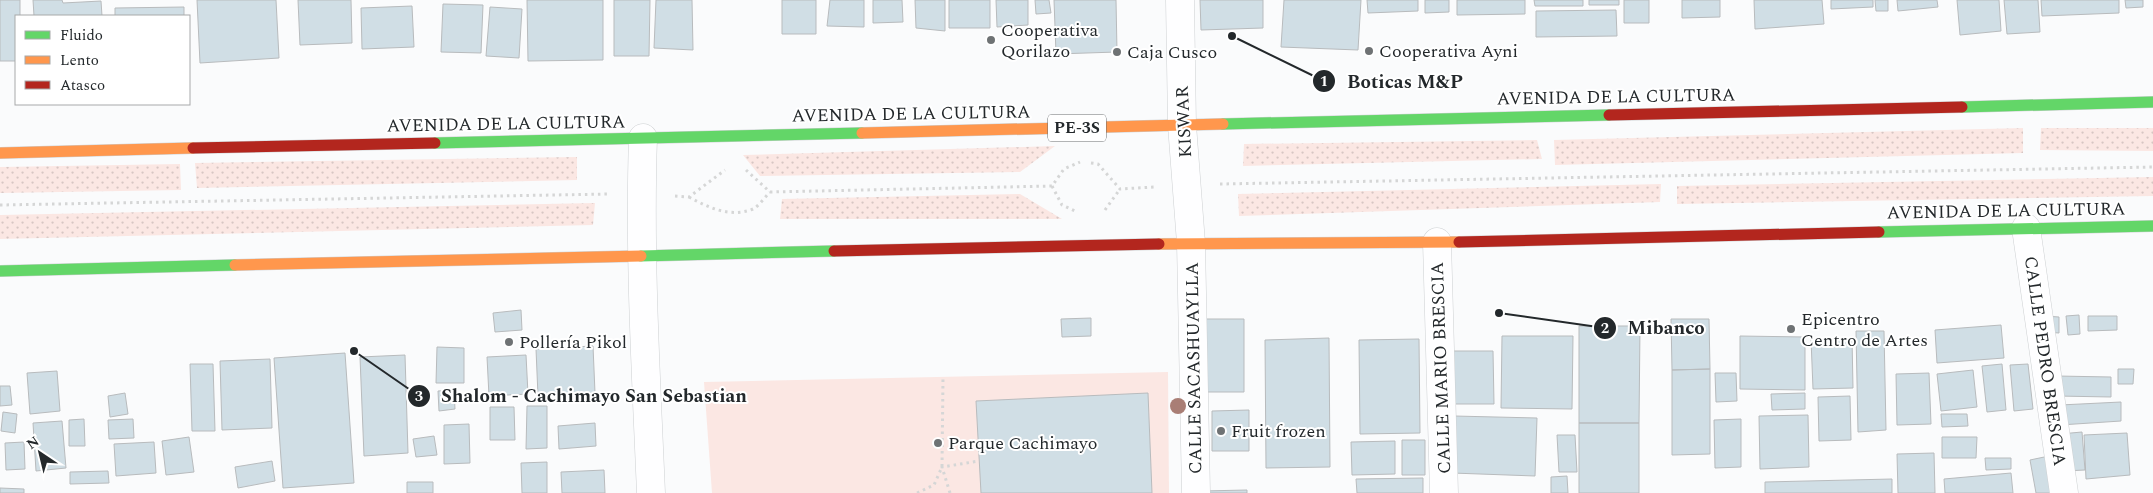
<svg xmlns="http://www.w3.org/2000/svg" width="2153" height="493" font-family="Spectral,serif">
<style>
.grass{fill:url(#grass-dots)}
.pitch{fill:#fbe7e3}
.building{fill:#d0dee5;stroke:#b8bbbd}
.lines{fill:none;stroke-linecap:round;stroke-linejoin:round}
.street-casing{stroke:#cdd0d2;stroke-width:29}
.fast-casing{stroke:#cdd0d2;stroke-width:12}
.slow-casing{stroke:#cdd0d2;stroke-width:12}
.jam-casing{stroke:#cdd0d2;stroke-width:12}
.path{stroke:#d5d6d6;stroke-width:3;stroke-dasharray:2.5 4;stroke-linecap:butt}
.street{stroke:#fefeff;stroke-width:28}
.fast{stroke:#63d668;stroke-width:11}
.slow{stroke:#ff974d;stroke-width:11}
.jam{stroke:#b3261e;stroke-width:11}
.tree{fill:#a97e75}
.poi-dot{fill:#6e7274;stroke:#fff;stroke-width:2}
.labels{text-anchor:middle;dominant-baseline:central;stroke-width:4;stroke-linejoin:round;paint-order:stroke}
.shield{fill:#fff;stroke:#65686b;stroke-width:1}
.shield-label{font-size:16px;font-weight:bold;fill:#23282b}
.poi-label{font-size:18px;fill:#23282b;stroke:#fff;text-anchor:start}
.street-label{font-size:18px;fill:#23282b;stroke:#fff}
.leader{fill:none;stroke:#23282b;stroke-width:2}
.callout-dot{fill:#23282b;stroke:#fff;stroke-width:2}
.mark-label{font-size:15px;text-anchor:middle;font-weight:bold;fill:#fff}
.callout-label{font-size:19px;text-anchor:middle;font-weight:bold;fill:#23282b;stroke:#fff;stroke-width:4;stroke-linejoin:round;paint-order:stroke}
</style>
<defs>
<pattern id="grass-dots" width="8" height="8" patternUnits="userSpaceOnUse" patternTransform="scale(1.25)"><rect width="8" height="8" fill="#fbe7e3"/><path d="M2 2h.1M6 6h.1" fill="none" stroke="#d7c6c3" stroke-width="1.8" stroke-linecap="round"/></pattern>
</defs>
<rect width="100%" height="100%" fill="#fafbfc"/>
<path class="grass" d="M2023 128V153L1555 165 1554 140Z
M2041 128H2153V151L2040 150Z
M1537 140 1542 159 1243 166 1244 144Z
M1055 146 1020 172 760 176 743 155Z
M577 157V180L197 188 195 163Z
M180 164 181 190 0 193V167Z
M2153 177V196L1677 204V186Z
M1661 184 1660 202 1239 216 1238 194Z
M1020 194 1062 219H780L782 199Z
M595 203 593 225 0 239V215Z"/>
<path class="pitch" d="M1168 372 1169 493H712L704 382Z"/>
<path class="building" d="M0 0H20V16H16V61H0Z
M33 0H62L63 3 101 1 102 16H34Z
M197 0H276L279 58 200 63Z
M298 0H351L352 43 300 45Z
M527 0H603V60L528 61Z
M614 0H650L649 56H614Z
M656 0H692L693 50 654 48Z
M782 0H816V34H782Z
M830 0H864V27L827 26Z
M873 0H902L903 22 873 23Z
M915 0H945V31L916 28Z
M949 0H990V28H949Z
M996 0H1028V25L997 27Z
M1035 0H1049L1051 13 1036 14Z
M1054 0H1116L1117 52 1056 54Z
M1200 0H1263V28L1201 30Z
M1284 0H1361L1358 50 1281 47Z
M1367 0H1418V11L1368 13Z
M1425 0H1449V12L1425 13Z
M1457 0H1525V14L1457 15Z
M1534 0H1583V6H1535Z
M1589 0H1619V5H1589Z
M1624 0H1649V23H1624Z
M1682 0H1720V17L1682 18Z
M1754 0H1822L1824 24 1755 29Z
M1831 0H1873V7L1831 9Z
M1875 0H1888V11H1876Z
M1897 0H1937L1938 7 1898 11Z
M1957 0H1999L2001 31 1960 35Z
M2004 0H2038L2040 32 2007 34Z
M2041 0H2119V13L2042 16Z
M2125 0H2143V7L2126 8Z
M443 4 483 5 481 53 441 52Z
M412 6 414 47 362 49 361 8Z
M184 7V16H115V8Z
M490 7 522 9 519 58 486 56Z
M1616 10 1617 36 1536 37V11Z
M521 310 522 330 495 332 493 313Z
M2079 315 2080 334 2068 335 2066 316Z
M2045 316 2059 317V333L2045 332Z
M2088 316H2117V330L2088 331Z
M1091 318V336L1062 337 1061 319Z
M1204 319H1244V392H1204Z
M1671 319H1709L1710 369 1672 370Z
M2001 325 2004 358 1937 363 1935 330Z
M1579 326H1640L1639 423H1579Z
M1856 331H1884L1886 430 1858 432Z
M1502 336H1573L1572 409 1501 408Z
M1740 336 1805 337V390L1740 389Z
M1329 338 1330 467 1266 468 1265 340Z
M1852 338 1853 388 1813 389 1811 339Z
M1419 339 1420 433 1360 434 1359 340Z
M593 346 595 393 538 396 536 349Z
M437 347 464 348V383H436Z
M1450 351H1493L1494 404H1451Z
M345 353 354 483 283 488 274 358Z
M405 355 408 453 364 456 360 357Z
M526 355 528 394 489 396 487 357Z
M270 359 272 428 222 430 220 361Z
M190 364H213L215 431H192Z
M2002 364 2006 410 1987 412 1982 366Z
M2028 364 2033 409 2014 411 2010 365Z
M1710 369V454L1672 455V370Z
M2118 369H2134L2133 384H2118Z
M1973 370 1977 407 1941 411 1937 374Z
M57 371 60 411 30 414 27 373Z
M1715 373H1736L1737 401 1716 402Z
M1929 373 1931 424 1897 425 1896 374Z
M2057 376 2111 377V397L2057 396Z
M0 386H10L12 405 0 406Z
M454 390 455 409 439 411 438 391Z
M125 393 128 414 110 417 108 396Z
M1148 393 1152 493H981L976 401Z
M1805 393V409L1772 410 1771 394Z
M1850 396 1851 440 1819 441 1818 397Z
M2121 402V421L2060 425V405Z
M527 406H547V448L526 449Z
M490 407H514L515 440H490Z
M1249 410V451H1212V411Z
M3 412 17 414 15 433 1 431Z
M1941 414H1967L1968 426 1942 427Z
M1808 415 1809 467 1760 469 1759 416Z
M1454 416 1537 418 1535 476 1452 473Z
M84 419 85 446H69V420Z
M133 419 134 438 109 439 108 420Z
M1741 419V467L1715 468 1714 420Z
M62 421 66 468 36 471 33 423Z
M595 423 596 446 559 449 558 426Z
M1579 423H1639V493H1579Z
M469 424 470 463 444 464V425Z
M2082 432 2085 470 2064 471 2060 434Z
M2127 433 2130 475 2086 479 2084 435Z
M1557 435H1575L1577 472H1559Z
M434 436 437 455 416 457 413 439Z
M189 437 194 472 166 475 162 441Z
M1942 437H1977L1976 458H1942Z
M1402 440H1425V475H1402Z
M1395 441V474L1352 475 1351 442Z
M24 442 25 469 6 470 5 443Z
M154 442 156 473 116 476 114 444Z
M1934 453 1935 493H1898L1897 454Z
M2049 456 2055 493H2036L2030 460Z
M1985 458H2011V469L1986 470Z
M272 461 275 481 238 488 235 467Z
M547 462V493H522L521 463Z
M604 470 605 493H562L561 472Z
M108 471 109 483 70 484V472Z
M2011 473 2013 493H1945L1944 479Z
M1567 476 1568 493H1551V477Z
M1423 478V493H1357L1356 479Z
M1892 479V493H1765V482Z
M407 482H433V493H407Z
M0 488 24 489V493H0Z
M1247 490V493H1202V491Z"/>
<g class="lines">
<g class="street-casing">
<path id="street" d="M1180 0 1182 125 1191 243 1196 493
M643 138C639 256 646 375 651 493
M2026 228 2064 493
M1437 242 1444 493"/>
</g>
<g class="fast-casing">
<path id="fast" d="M1962 107 2153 102
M1223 124 1609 115
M435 143 862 133
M1879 232 2153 226
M641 256 834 251
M0 271 235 265"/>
</g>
<g class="slow-casing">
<path id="slow" d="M862 133 1223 124
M0 153 193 148
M1159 244 1459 242
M235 265 641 256"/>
</g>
<g class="jam-casing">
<path id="jam" d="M1609 115 1962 107
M193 148 435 143
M1459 242 1879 232
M834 251 1159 244"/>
</g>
<path class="path" d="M1091 163 1098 164 1120 189 1154 187
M746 170 770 192 1052 186 1064 169 1080 162
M1220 184 2153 167
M1052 186 1062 205 1075 211
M675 196 689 197 725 170
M689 197C709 208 731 218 753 209 759 206 765 197 770 192
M0 205 609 194
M1105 210 1120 189
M917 493 934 485 942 467 943 377
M950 493 942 467 979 461"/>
<use href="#street" class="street"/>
<use href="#fast" class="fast"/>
<use href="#slow" class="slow"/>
<use href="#jam" class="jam"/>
</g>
<circle class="tree" cx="1178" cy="406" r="8"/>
<g class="poi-dot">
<circle cx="991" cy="40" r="5"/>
<circle cx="1369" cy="51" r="5"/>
<circle cx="1117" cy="52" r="5"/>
<circle cx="1791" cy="329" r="5"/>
<circle cx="509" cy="342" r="5"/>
<circle cx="1221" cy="431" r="5"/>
<circle cx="938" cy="443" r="5"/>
</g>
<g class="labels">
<rect class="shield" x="1048" y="114.5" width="58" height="27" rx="4"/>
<g class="shield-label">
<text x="1077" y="128">PE-3S</text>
</g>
<g class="poi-label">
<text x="1001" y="30">Cooperativa<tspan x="1001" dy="21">Qorilazo</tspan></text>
<text x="1379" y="51">Cooperativa Ayni</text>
<text x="1127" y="52">Caja Cusco</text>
<text x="1801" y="319">Epicentro<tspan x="1801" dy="21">Centro de Artes</tspan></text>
<text x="519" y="342">Pollería Pikol</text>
<text x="1231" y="431">Fruit frozen</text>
<text x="948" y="443">Parque Cachimayo</text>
</g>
<g class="street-label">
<text transform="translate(1616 97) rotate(-1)">AVENIDA DE LA CULTURA</text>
<text transform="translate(911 114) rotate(-1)">AVENIDA DE LA CULTURA</text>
<text transform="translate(1184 122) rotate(-93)">KISWAR</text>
<text transform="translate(506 124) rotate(-1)">AVENIDA DE LA CULTURA</text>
<text transform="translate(2006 211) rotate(-1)">AVENIDA DE LA CULTURA</text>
<text transform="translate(2045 361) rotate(82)">CALLE PEDRO BRESCIA</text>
<text transform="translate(1194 368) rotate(-91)">CALLE SACASHUAYLLA</text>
<text transform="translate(1441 368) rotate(-92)">CALLE MARIO BRESCIA</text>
</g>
</g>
<path class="leader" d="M1232 36L1324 81M1499 313L1605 328M354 351L419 396"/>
<g class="callout-dot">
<circle cx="1232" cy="36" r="5"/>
<circle cx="1499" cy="313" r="5"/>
<circle cx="354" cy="351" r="5"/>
<circle cx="1324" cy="81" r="12"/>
<circle cx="1605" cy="328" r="12"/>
<circle cx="419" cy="396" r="12"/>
</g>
<g class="mark-label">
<text x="1324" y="86">1</text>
<text x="1605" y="333">2</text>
<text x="419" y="401">3</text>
</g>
<g class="callout-label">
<text x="1405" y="88">Boticas M&amp;P</text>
<text x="1666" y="334">Mibanco</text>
<text x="594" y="402">Shalom - Cachimayo San Sebastian</text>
</g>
<rect x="15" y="15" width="175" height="90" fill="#ffffff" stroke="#a7a9aa"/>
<rect x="25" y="31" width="25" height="8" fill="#63d668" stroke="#a7a9aa"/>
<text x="60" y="40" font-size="15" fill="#23282b">Fluido</text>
<rect x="25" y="56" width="25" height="8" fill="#ff974d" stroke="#a7a9aa"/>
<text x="60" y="65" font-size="15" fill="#23282b">Lento</text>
<rect x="25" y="81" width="25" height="8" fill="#b3261e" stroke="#a7a9aa"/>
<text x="60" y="90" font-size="15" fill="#23282b">Atasco</text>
<g transform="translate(40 453) rotate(325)" stroke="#ffffff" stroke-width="4" paint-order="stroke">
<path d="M0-4L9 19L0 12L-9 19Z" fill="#23282b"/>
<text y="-8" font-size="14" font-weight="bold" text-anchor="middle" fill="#23282b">N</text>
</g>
</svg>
